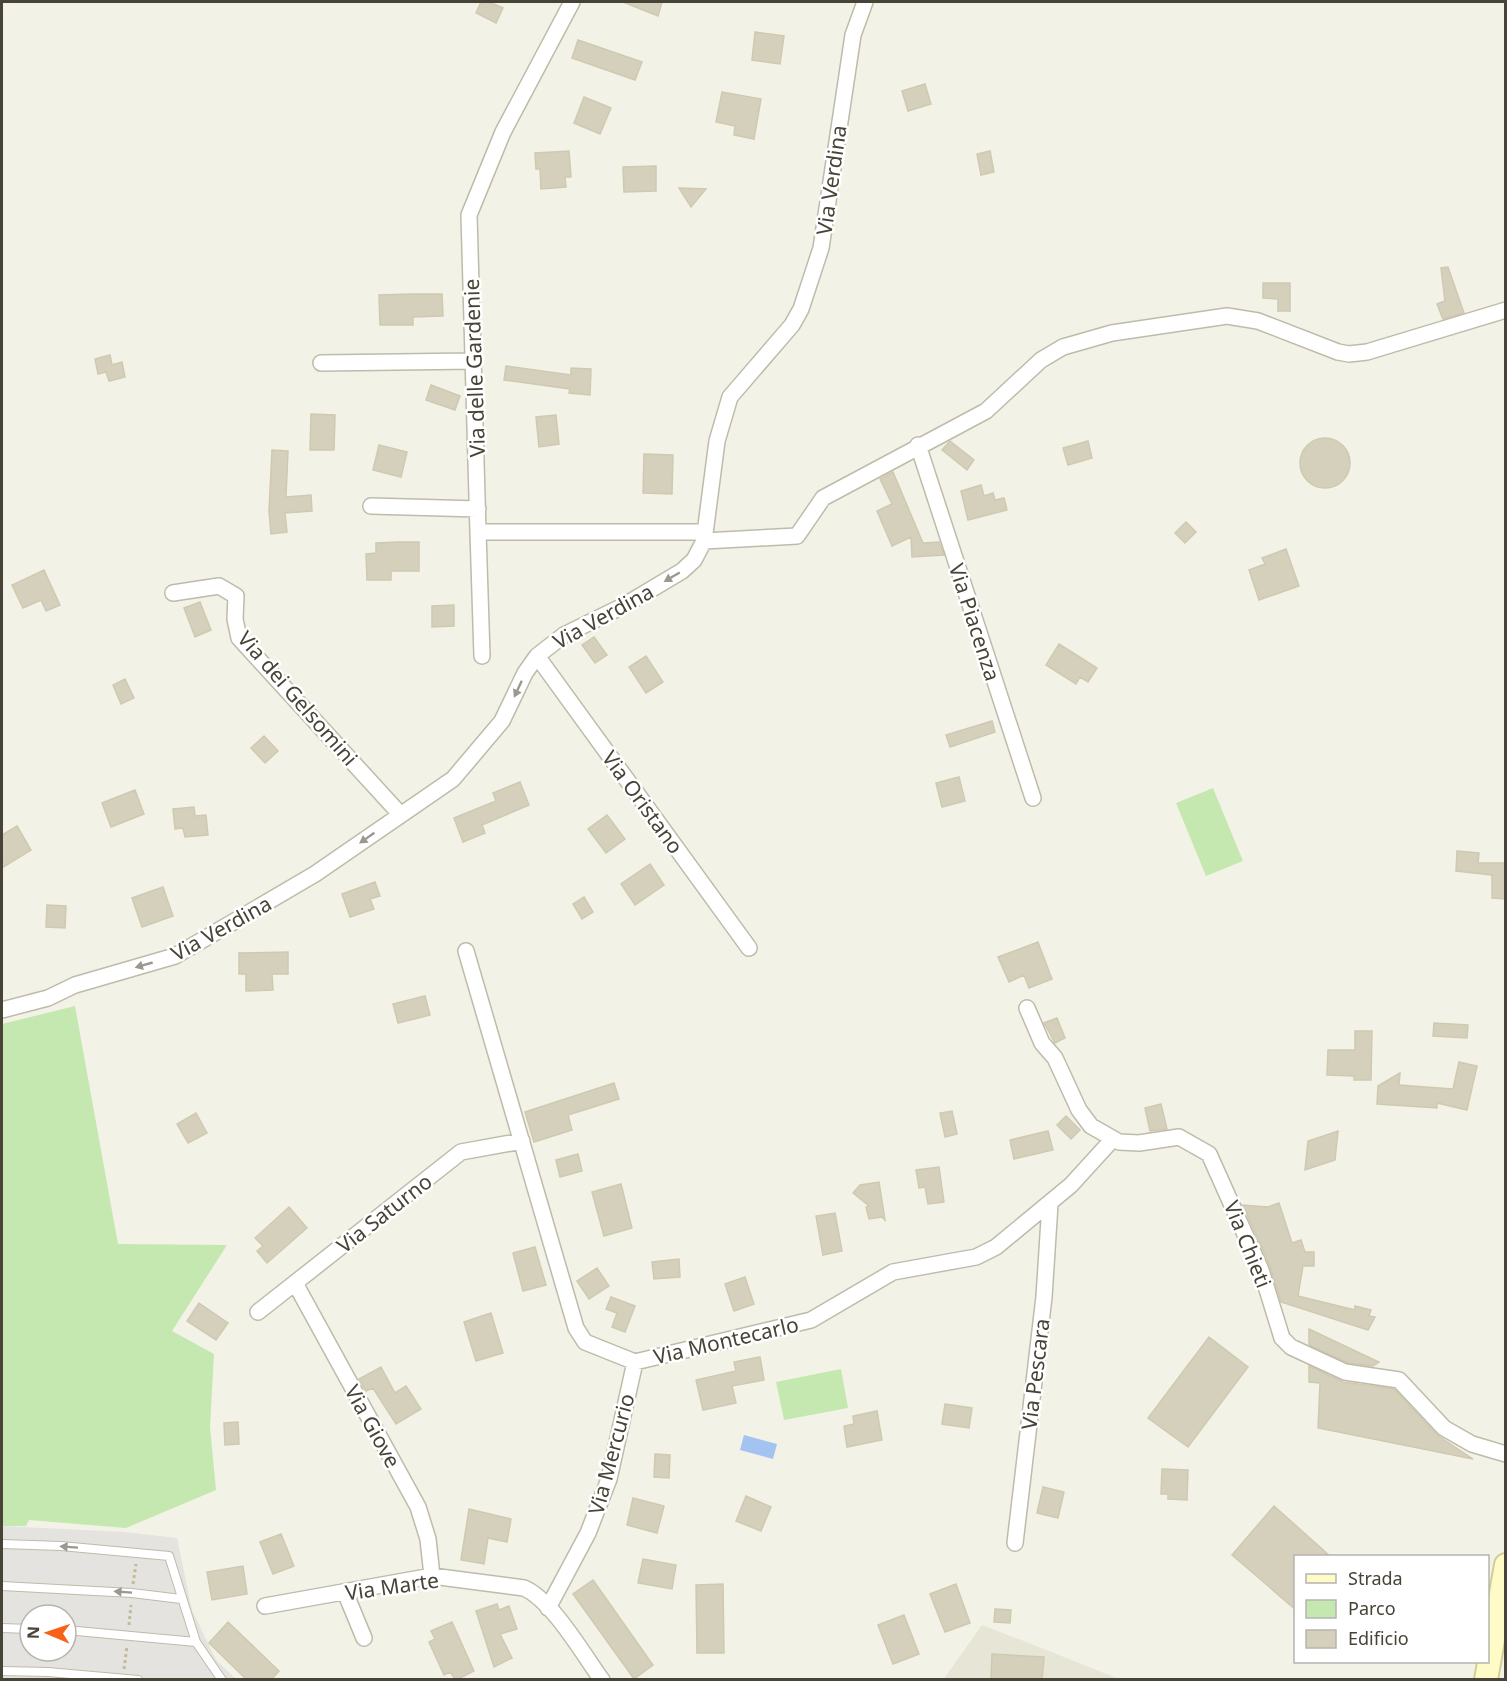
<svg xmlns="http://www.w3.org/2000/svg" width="1507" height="1681" font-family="'Noto Sans',sans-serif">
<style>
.residential{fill:#e7e5d5}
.green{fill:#c5e8b0}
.parking{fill:#e5e3df;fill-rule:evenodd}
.water{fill:#a3c3f0}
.building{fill:#d5d0bc;stroke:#d0c9b0;stroke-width:1.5}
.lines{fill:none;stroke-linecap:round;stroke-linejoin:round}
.lane-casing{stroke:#bfbbaa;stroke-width:10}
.street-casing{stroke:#bfbbaa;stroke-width:18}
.secondary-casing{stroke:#d3ce97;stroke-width:26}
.path{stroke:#c1ba9b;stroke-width:3;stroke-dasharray:3 3;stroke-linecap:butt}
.lane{stroke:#fff;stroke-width:8}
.street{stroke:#fff;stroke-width:15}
.secondary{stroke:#fefbc6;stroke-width:22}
.oneway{fill:#9a9890}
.labels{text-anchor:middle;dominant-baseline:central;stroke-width:5;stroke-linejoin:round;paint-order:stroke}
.street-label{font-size:21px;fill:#474336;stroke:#fff}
</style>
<rect width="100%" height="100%" fill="#f3f2e7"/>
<path class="residential" d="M982 1625 1039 1647 1119 1679 943 1680Z"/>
<path class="green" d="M1213 788 1243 861 1206 876 1176 803Z
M75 1006 118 1244 227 1245 172 1331 214 1354 210 1427 216 1490 126 1528 29 1520 26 1526H2V1024Z
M841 1369 848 1408 784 1420 776 1382Z"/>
<path class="parking" d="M2 1526 124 1532 177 1538 192 1610 216 1660 236 1679H2ZM30 1615H66V1651H30Z"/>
<path class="water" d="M744 1435 777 1444 773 1459 740 1450Z"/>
<path class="building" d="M481 2H489L503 8 496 23 476 13Z
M623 2H662L658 16Z
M755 32 784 36 780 64 752 60Z
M578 40 642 62 635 80 572 58Z
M925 84 931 104 908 111 902 91Z
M722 92 761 99 754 139 734 135 735 126 716 122Z
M584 97 611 108 600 134 574 123Z
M569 151 571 177H565L566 187 541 189 540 169H536L535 153Z
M990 151 994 172 981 175 977 154Z
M656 166V191L624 192 623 167Z
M679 188 706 189 691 207Z
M1448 267 1464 313 1443 319 1437 304 1445 301 1441 268Z
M1263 283H1290V311H1278V299L1263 298Z
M413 294H442L443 316 413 317V325H380L379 295Z
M110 355 112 365 122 362 125 377 109 381 106 372 98 374 95 359Z
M506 366 571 375V368L591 369 590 395 569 393 570 389 504 380Z
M431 385 460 396 455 410 426 400Z
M311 414 335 415 334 450H310Z
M556 415 559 444 539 447 536 417Z
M1300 463a25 25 0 1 1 50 0a25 25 0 1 1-50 0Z
M950 441 974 460 967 470 942 450Z
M1088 441 1092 458 1068 465 1063 448Z
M379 445 407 452 401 477 373 470Z
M272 450 288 451 286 497 311 495 312 511 285 513 287 532 271 534 269 511Z
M644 454 673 455 672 494 643 493Z
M893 472 923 543 939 542 944 555 912 557 911 537 892 546 877 511 892 504 880 479Z
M981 485 984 496 993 493 995 500 1004 498 1007 510 968 520 961 491Z
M1186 522 1196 532 1185 543 1175 533Z
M398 542H419V571H391V580H367L366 554 376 553V543Z
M1286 549 1299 586 1259 600 1249 570 1265 564 1262 558Z
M44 570 60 605 46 611 41 600 23 608 12 585Z
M200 602 211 630 195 637 184 608Z
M454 605V626L432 627V606Z
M594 637 607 655 595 663 582 645Z
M1059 644 1097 668 1088 682 1080 677 1076 684 1046 665Z
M646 656 663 682 646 693 629 667Z
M125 679 134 698 121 704 113 685Z
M992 721 995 732 950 747 946 735Z
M264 736 278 751 265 763 251 748Z
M959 777 965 801 942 807 936 783Z
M520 782 529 805 482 825 485 833 463 842 454 818 496 801 493 793Z
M135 790 144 814 111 827 102 803Z
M194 807 195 816 206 815 208 835 185 837 183 828 175 829 173 809Z
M607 815 625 839 606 853 588 829Z
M17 826 31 850 2 868V835Z
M1457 851 1479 853 1478 863H1506V899L1492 898V875L1456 871Z
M650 864 664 885 635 905 621 884Z
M375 882 380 896 370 899 374 909 350 917 342 894Z
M163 887 173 916 142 927 132 898Z
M584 897 593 912 582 919 573 904Z
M47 905 66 906 65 928 46 927Z
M1038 942 1052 979 1029 988 1024 975 1009 982 998 957Z
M288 952V974H272L273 990 246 991V974H239V953Z
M425 996 430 1015 398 1023 393 1004Z
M1057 1018 1065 1038 1055 1043 1044 1023Z
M1434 1023 1468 1025 1467 1038 1433 1036Z
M1355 1031H1372L1371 1080H1354V1076L1327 1075 1328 1050H1355Z
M1459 1062 1477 1066 1467 1110 1437 1103V1108L1377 1104 1378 1086 1400 1073 1399 1085 1453 1089Z
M614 1083 619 1099 568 1115 572 1130 534 1142 525 1112Z
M1161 1104 1167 1129 1150 1131 1145 1108Z
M952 1111 957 1134 945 1137 940 1113Z
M196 1113 207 1133 188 1143 177 1124Z
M1066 1116 1080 1130 1071 1139 1057 1125Z
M1048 1131 1053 1150 1014 1159 1010 1140Z
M1338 1131 1335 1160 1305 1170 1308 1141Z
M578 1154 582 1171 560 1177 556 1160Z
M939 1167 944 1202 928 1204 925 1187 919 1188 916 1170Z
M879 1182 885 1220 882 1217 869 1219 866 1207 869 1206 853 1193 860 1185Z
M621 1184 632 1228 604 1236 592 1192Z
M1279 1203 1292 1243 1301 1240 1305 1252H1314V1266H1303L1298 1296 1355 1310V1306L1371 1310 1369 1316 1375 1317 1368 1330 1281 1302 1270 1266 1243 1205 1268 1207Z
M289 1207 307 1228 267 1263 257 1251 263 1246 255 1238Z
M835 1213 842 1251 823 1255 816 1216Z
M535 1247 546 1285 523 1291 513 1253Z
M679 1259 680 1277 654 1279 652 1262Z
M597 1268 609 1286 589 1299 577 1281Z
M745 1277 754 1304 734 1311 725 1284Z
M611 1297 635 1306 625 1332 612 1327 617 1313 606 1309Z
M199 1303 228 1323 216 1340 187 1321Z
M491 1313 503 1353 476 1361 464 1322Z
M1309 1329 1379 1362 1373 1366 1348 1363 1309 1345Z
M1209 1337 1248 1367 1188 1447 1148 1418Z
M760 1357 764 1380 732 1386 736 1403 703 1410 696 1380 736 1371 734 1362Z
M1309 1366 1343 1382 1394 1389 1437 1435 1473 1459 1318 1428 1320 1383 1309 1382Z
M381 1367 395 1393 406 1386 421 1409 396 1424 373 1388 366 1391 359 1379Z
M945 1404 972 1408 969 1428 942 1424Z
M877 1411 882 1440 847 1447 844 1426 854 1424 853 1416Z
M238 1422 239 1444 225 1445 224 1423Z
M655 1454 670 1455 669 1478 654 1477Z
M1162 1469 1188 1470 1187 1500 1168 1499V1494H1161Z
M1043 1487 1064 1492 1058 1518 1037 1513Z
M746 1496 771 1507 761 1531 736 1521Z
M633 1498 664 1506 657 1533 627 1525Z
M1274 1506 1331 1557H1296V1610L1232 1555Z
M469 1509 511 1519 507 1542 488 1538 484 1564 461 1560Z
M281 1534 294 1566 273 1574 260 1542Z
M643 1559 676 1565 672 1589 638 1583Z
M243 1566 247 1594 212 1600 207 1572Z
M593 1580 653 1665 634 1679 573 1594Z
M723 1584 724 1653H697L696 1585Z
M956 1584 970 1623 945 1632 930 1594Z
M497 1604 499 1610 509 1606 517 1629 500 1634 512 1658 494 1667 476 1611Z
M995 1609 1011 1610 1010 1623 994 1622Z
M904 1615 919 1654 893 1664 878 1625Z
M228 1622 279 1671 271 1680H247L209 1643Z
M452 1622 474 1671 456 1680 450 1672 444 1675 429 1642 435 1639 431 1631Z
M992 1654 1044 1657 1042 1680H991Z"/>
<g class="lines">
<g class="lane-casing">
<path id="lane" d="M2 1544 61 1546 169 1556 196 1642 222 1680
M2 1586 132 1593 181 1599
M2 1628 30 1629
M66 1630 196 1642
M2 1671 48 1672 138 1680"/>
</g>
<g class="street-casing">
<path id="street" d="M572 2 503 132 469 215 478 532H705
M321 363 473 361
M918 445 1033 798
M371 506 478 509
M478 532 482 656
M704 541 797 536 823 498 986 411 1041 360 1063 347 1112 333 1227 316 1258 321 1338 352 1349 354 1367 352 1506 310
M173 593 219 586 236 596 235 619 239 638 400 814
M537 656 749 948
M466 951 576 1328 585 1342 635 1362 811 1320 893 1272 976 1257 996 1247 1071 1185 1112 1140
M1027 1008 1042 1043 1055 1058 1079 1110 1091 1126 1119 1142 1139 1143 1179 1137 1209 1154 1261 1270 1282 1338 1291 1347 1345 1372 1399 1380 1444 1428 1472 1444 1506 1454
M2 1010 48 998 75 985 175 956 315 874 453 779 502 721 525 673 537 656 564 635 625 605 682 571 694 560 704 541 717 441 730 397 792 325 801 309 821 248 853 35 865 2
M295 1283 418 1507 428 1539 432 1576
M258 1312 461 1152 522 1141
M1015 1543 1044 1297 1050 1204
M345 1592 364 1638
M265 1606 432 1576 524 1588C552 1600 583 1654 602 1680
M548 1608 588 1533 609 1479 635 1362"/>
</g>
<g class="secondary-casing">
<path id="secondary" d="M1486 1680 1506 1565"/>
</g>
<path class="path" d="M133 1584 136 1564
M129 1625 131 1605
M124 1669 127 1646"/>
<use href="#lane" class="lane"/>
<use href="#street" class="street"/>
<use href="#secondary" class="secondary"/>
</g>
<defs><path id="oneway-solid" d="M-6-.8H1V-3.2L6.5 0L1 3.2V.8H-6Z" transform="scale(1.5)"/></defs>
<g class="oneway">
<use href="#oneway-solid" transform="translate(672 577) rotate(150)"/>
<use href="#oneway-solid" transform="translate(518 689) rotate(115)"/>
<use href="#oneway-solid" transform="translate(367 838) rotate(145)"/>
<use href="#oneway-solid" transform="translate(144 965) rotate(164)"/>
<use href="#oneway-solid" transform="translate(69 1547) rotate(-176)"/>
<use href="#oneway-solid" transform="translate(123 1592) rotate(-176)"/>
</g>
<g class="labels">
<g class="street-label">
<text transform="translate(831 180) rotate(-82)">Via Verdina</text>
<text transform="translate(474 368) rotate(-92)">Via delle Gardenie</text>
<text transform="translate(603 616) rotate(-29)">Via Verdina</text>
<text transform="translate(975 622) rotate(72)">Via Piacenza</text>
<text transform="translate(298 698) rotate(49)">Via dei Gelsomini</text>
<text transform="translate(643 802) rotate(54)">Via Oristano</text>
<text transform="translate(221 928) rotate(-29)">Via Verdina</text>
<text transform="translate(384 1213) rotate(-38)">Via Saturno</text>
<text transform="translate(1248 1244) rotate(68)">Via Chieti</text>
<text transform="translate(726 1340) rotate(-13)">Via Montecarlo</text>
<text transform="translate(1035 1374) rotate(-83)">Via Pescara</text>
<text transform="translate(373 1426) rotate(61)">Via Giove</text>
<text transform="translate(611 1454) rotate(-75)">Via Mercurio</text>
<text transform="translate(392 1586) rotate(-8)">Via Marte</text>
</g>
</g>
<rect width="1507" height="1681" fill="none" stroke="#474336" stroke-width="6"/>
<rect x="1294" y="1555" width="195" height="108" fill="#ffffff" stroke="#b5b4af" stroke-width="1.5"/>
<rect x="1306" y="1574" width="30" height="9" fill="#fefbc6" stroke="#b5b4af" stroke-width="1.5"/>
<text x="1348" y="1585" font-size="18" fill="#474336">Strada</text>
<rect x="1306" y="1600" width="30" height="18" fill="#c5e8b0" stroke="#b5b4af" stroke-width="1.5"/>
<text x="1348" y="1615" font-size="18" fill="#474336">Parco</text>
<rect x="1306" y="1630" width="30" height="18" fill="#d5d0bc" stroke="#b5b4af" stroke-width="1.5"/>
<text x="1348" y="1645" font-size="18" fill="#474336">Edificio</text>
<g transform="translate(48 1633) rotate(272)"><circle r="28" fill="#ffffff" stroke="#b5b4af" stroke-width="1.5"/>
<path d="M0-4.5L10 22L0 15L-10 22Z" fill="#f96118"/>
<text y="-9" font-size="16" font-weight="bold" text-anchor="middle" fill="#474336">N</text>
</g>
</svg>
